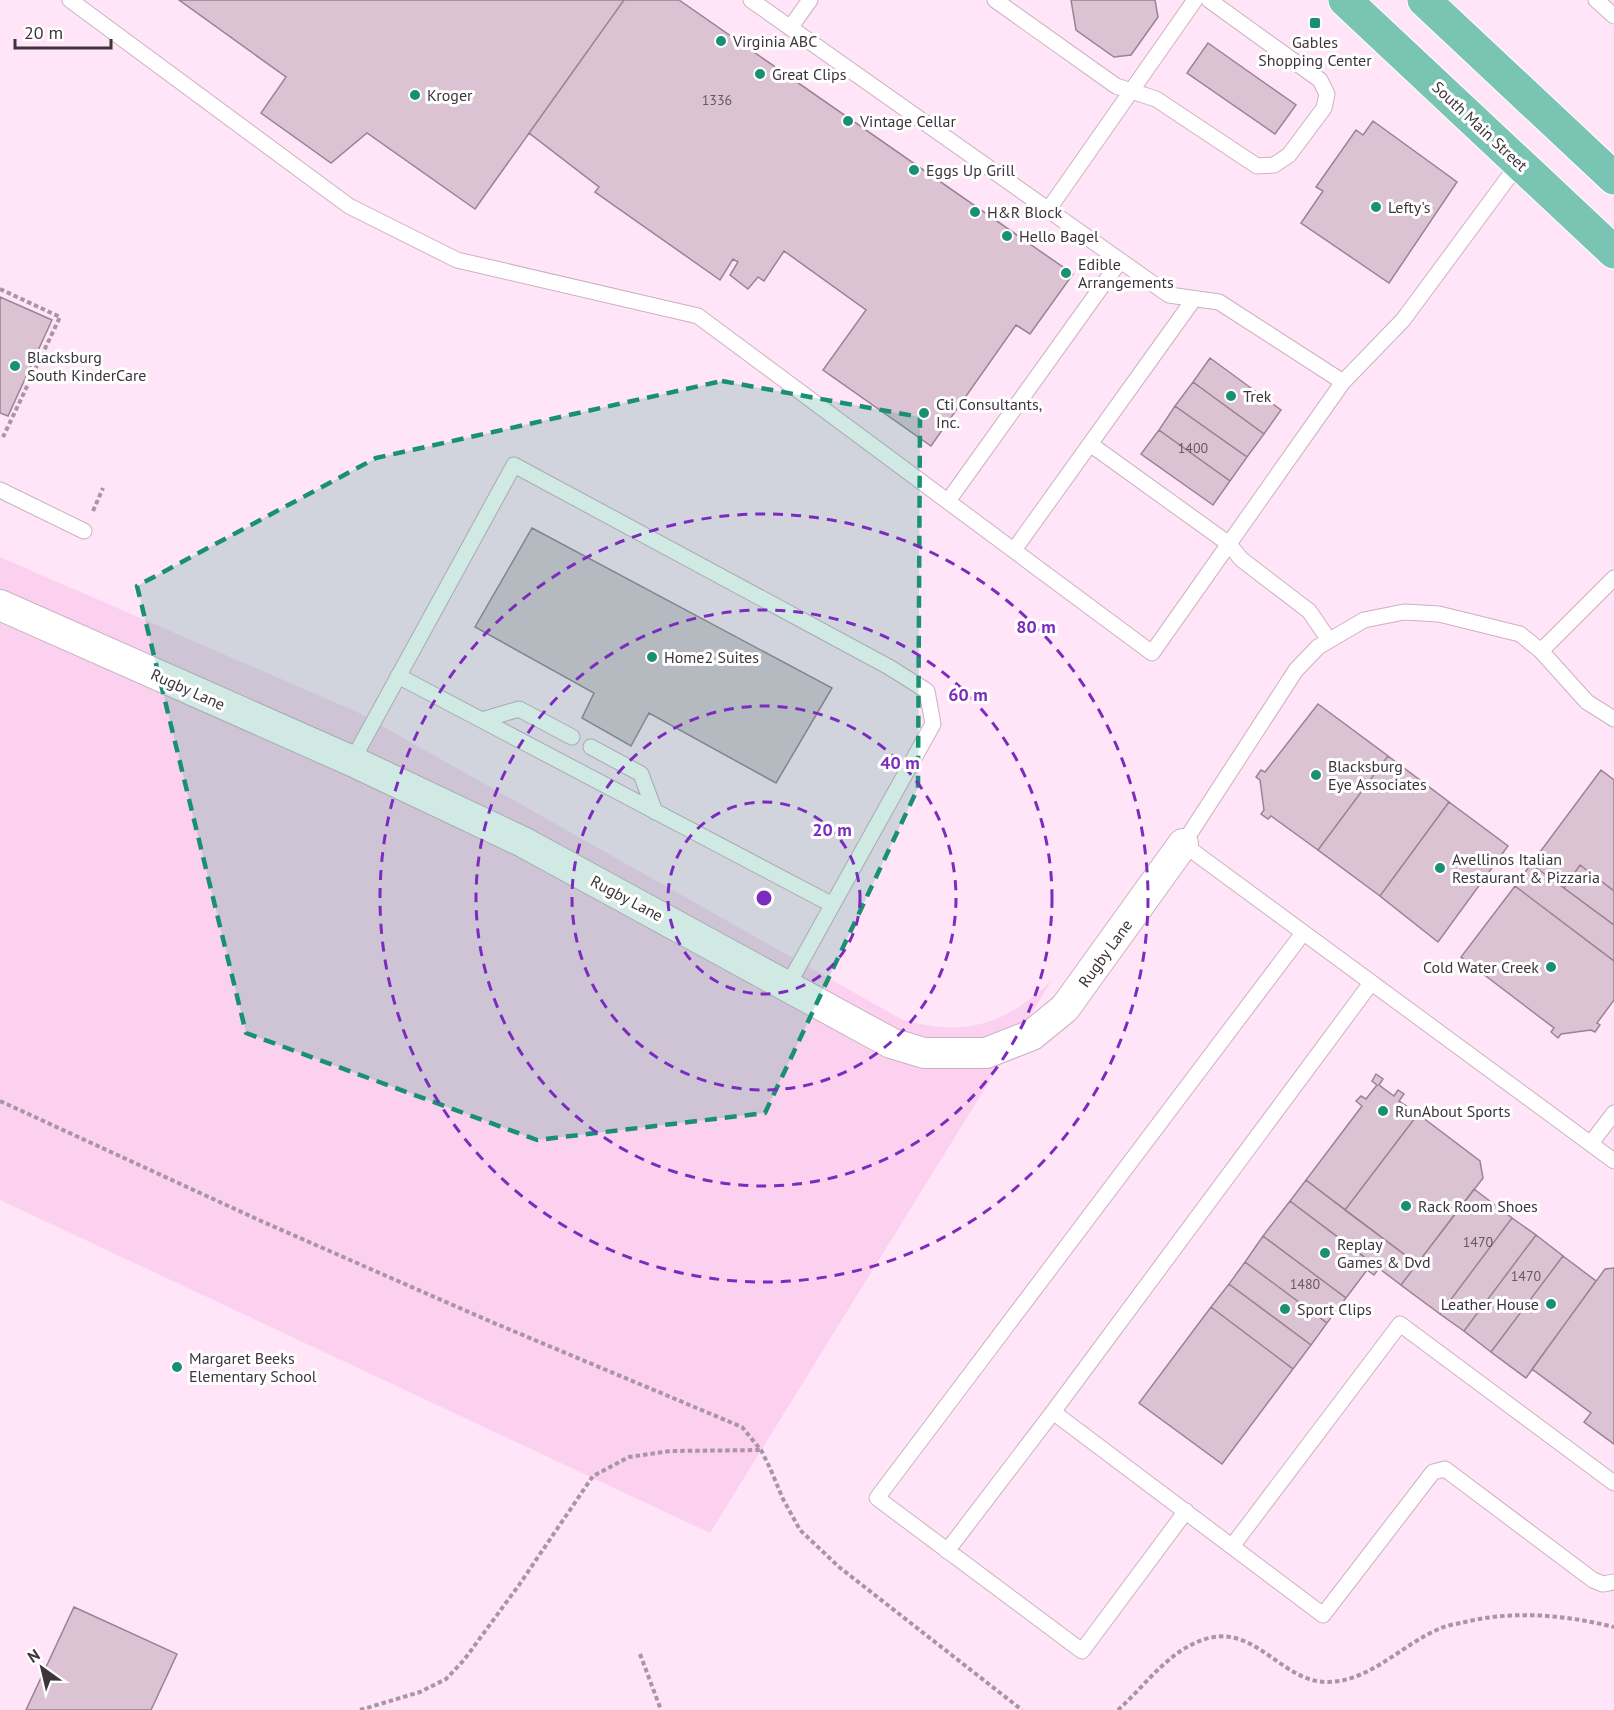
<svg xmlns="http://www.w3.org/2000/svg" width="1614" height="1710" font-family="'PT Sans',sans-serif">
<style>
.green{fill:#fcd1ef}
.building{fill:#dcc3d4;stroke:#9b8393;stroke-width:1.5}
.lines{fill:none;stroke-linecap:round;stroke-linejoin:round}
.lane-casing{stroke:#cab2c3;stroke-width:17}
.street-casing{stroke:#cab2c3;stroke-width:32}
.primary-casing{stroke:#fff;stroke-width:35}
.path{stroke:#a996a3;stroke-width:4;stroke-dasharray:4.5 3;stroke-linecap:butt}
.lane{stroke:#fff;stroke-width:15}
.street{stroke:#fff;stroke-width:30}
.primary{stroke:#79c4b2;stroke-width:33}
.marked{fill:#199074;fill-opacity:0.2;stroke:#199074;stroke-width:4.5;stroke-dasharray:12 8;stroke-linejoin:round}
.ring{fill:none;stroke:#7b2cbf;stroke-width:3;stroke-dasharray:10 8}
.poi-dot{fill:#199074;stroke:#fff;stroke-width:2}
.labels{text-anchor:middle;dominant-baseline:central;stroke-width:6;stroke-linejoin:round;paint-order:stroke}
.number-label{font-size:14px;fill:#665861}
.poi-label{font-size:16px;fill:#3e343b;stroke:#fff;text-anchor:start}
.street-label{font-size:16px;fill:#3e343b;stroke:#fff}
.centre{fill:#7b2cbf;stroke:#fff;stroke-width:3}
.ring-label{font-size:18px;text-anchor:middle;font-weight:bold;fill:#7b2cbf;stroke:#fff;stroke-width:6;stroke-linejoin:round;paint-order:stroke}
</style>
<rect width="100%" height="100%" fill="#ffe5f7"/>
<path class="green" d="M0 557 359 713 901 1019C964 1038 1005 1025 1052 980L710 1533 0 1200Z"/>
<path class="building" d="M179 0H624L475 209 367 133 331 163 261 113 286 77Z
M624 0H679L1073 274 1030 334 1016 325 931 446 823 370 866 310 784 251 764 281 758 277 748 289 730 275 738 262 733 259 720 280 595 192 599 187 529 133Z
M1071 0H1155L1158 17 1131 55 1114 57 1076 30Z
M1208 43 1296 105 1275 134 1187 73Z
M1373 121 1457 182 1389 283 1301 223 1323 191 1316 187 1356 130 1363 135Z
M0 297 52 320 8 416 0 413Z
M1210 358 1281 410 1264 434 1193 382Z
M1193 382 1264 434 1247 457 1175 406Z
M1175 406 1247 457 1230 481 1159 430Z
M1159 430 1230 481 1213 505 1141 454Z
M532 528 832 688 776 783 649 713 631 746 582 718 594 693 475 627Z
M1318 704 1388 756 1318 850 1271 816 1268 819 1261 814 1264 810 1260 780 1256 777 1261 770 1265 772Z
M1388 756 1449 802 1380 896 1318 850Z
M1601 770 1614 780V891L1580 865 1564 888 1531 864Z
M1449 802 1508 846 1438 942 1380 896Z
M1531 864 1614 925V961L1515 886Z
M1580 865 1614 891V925L1564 888Z
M1515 886 1614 961V1000L1597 1023 1600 1025 1595 1032 1591 1030 1561 1034 1558 1038 1551 1032 1554 1028 1461 957Z
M1376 1074 1383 1079 1379 1085 1394 1096 1398 1090 1404 1094 1399 1101 1418 1114 1345 1210 1306 1180 1362 1106 1356 1101 1361 1096 1366 1099 1377 1085 1372 1081Z
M1418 1114 1480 1161 1483 1178 1417 1264 1345 1210Z
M1306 1180 1417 1264 1401 1285 1290 1201Z
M1474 1189 1512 1218 1440 1314 1401 1285Z
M1290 1201 1379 1268 1374 1275 1367 1270 1346 1298 1263 1236Z
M1512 1218 1536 1235 1464 1331 1440 1314Z
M1536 1235 1563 1256 1491 1352 1464 1331Z
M1263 1236 1346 1298 1327 1323 1245 1262Z
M1563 1256 1596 1281 1526 1378 1491 1352Z
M1245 1262 1327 1323 1311 1345 1229 1284Z
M1614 1268V1444L1584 1422 1591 1413 1532 1369 1605 1269Z
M1229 1284 1311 1345 1293 1369 1211 1307Z
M1211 1307 1293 1369 1222 1464 1139 1403Z
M74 1607 177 1654 151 1710H26Z"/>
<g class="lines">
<g class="lane-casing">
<path id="lane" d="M70 0 349 206 457 260 698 316 1152 653 1343 382 1403 320 1519 163
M751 0 1169 295 1219 302 1343 382
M995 0 1116 86 1156 99 1257 166 1274 165 1289 155 1324 108 1327 94 1320 80 1209 0
M1596 0 1614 16
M790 28 810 0
M1048 210 1195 0
M1090 444 1229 544 1241 559 1309 611 1329 640
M0 490 84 531
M948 501 1120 261
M1014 550 1194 299
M1541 651 1614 578
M398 676 831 904
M1614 719 1587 702 1541 651 1520 634 1439 614 1404 612 1364 620 1318 647 1296 670 1183 844 1614 1161
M482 720 519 709 572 737
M591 747 641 774 655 812
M352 761 514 465 889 667 927 691 933 724 788 985
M1591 1143 1614 1113
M1053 1412 1323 1615 1433 1472 1445 1469 1593 1580 1603 1584 1614 1582
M1186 1511 1082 1651 877 1498 1303 933
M1233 1545 1400 1324 1614 1483
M947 1551 1053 1412 1371 983"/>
</g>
<g class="street-casing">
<path id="street" d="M0 605 352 761 523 842 891 1043 924 1053H986L1032 1035 1065 1008 1183 844"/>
</g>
<g class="primary-casing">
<path id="primary" d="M1345 0 1614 252
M1424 0 1614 178"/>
</g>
<path class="path" d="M0 289 60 317 3 437
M93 511 103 488
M0 1101 261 1221 487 1320 742 1427 761 1450 770 1468 783 1499 800 1530 839 1567 1022 1710
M640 1654 661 1710
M360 1710 420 1692 446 1679 464 1660 519 1585 593 1476 629 1457 670 1451 760 1450
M1118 1710C1147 1684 1170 1648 1209 1638 1257 1626 1284 1684 1329 1682 1370 1681 1403 1644 1439 1629 1447 1625 1457 1624 1465 1622 1515 1610 1565 1615 1614 1627"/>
<use href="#lane" class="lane"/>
<use href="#street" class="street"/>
<use href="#primary" class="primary"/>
</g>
<path class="marked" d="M722 381 920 417 918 788 765 1113 537 1140 246 1033 137 586 376 458Z"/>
<g class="ring">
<circle cx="764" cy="898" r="96"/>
<circle cx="764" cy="898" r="192"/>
<circle cx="764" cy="898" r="288"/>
<circle cx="764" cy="898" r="384"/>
</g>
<g class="poi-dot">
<rect x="1309" y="17" width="12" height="12" rx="3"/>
<circle cx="721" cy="41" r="6"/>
<circle cx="760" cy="74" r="6"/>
<circle cx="415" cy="95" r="6"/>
<circle cx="848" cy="121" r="6"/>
<circle cx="914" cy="170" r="6"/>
<circle cx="1376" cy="207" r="6"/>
<circle cx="975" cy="212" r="6"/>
<circle cx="1007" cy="236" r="6"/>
<circle cx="1066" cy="273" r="6"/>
<circle cx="15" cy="366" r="6"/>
<circle cx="1231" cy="396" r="6"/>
<circle cx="924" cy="413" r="6"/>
<circle cx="652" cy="657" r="6"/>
<circle cx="1316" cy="775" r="6"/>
<circle cx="1440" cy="868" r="6"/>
<circle cx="1551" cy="967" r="6"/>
<circle cx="1383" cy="1111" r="6"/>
<circle cx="1406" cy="1206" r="6"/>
<circle cx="1325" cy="1253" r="6"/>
<circle cx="1551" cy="1304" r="6"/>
<circle cx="1285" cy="1309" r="6"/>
<circle cx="177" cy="1367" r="6"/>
</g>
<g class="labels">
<g class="number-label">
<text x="717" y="100">1336</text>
<text x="1193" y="448">1400</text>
<text x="1478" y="1242">1470</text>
<text x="1526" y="1276">1470</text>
<text x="1305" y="1284">1480</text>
</g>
<g class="poi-label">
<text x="733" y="41">Virginia ABC</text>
<text x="1315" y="42" text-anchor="middle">Gables<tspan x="1315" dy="18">Shopping Center</tspan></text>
<text x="772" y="74">Great Clips</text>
<text x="427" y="95">Kroger</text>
<text x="860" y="121">Vintage Cellar</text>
<text x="926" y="170">Eggs Up Grill</text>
<text x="1388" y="207">Lefty's</text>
<text x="987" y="212">H&amp;R Block</text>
<text x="1019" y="236">Hello Bagel</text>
<text x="1078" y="264">Edible<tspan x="1078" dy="18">Arrangements</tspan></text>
<text x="27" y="357">Blacksburg<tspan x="27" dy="18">South KinderCare</tspan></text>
<text x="1243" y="396">Trek</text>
<text x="936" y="404">Cti Consultants,<tspan x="936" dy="18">Inc.</tspan></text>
<text x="664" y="657">Home2 Suites</text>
<text x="1328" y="766">Blacksburg<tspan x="1328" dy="18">Eye Associates</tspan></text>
<text x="1452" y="859">Avellinos Italian<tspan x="1452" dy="18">Restaurant &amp; Pizzaria</tspan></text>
<text x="1539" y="967" text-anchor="end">Cold Water Creek</text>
<text x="1395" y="1111">RunAbout Sports</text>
<text x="1418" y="1206">Rack Room Shoes</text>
<text x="1337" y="1244">Replay<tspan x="1337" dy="18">Games &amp; Dvd</tspan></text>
<text x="1539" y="1304" text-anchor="end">Leather House</text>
<text x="1297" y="1309">Sport Clips</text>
<text x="189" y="1358">Margaret Beeks<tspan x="189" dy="18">Elementary School</tspan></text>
</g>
<g class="street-label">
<text transform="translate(1480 126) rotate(43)">South Main Street</text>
<text transform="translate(188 689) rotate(24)">Rugby Lane</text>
<text transform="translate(627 898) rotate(28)">Rugby Lane</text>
<text transform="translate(1105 953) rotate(-54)">Rugby Lane</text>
</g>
</g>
<circle cx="764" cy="898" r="9" class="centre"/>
<g class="ring-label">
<text x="1036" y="633">80 m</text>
<text x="968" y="701">60 m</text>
<text x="900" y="769">40 m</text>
<text x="832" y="836">20 m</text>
</g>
<g transform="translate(42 1668) rotate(326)" stroke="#ffffff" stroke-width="4.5" paint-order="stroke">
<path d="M0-4.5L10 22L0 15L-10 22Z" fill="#3e343b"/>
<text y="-9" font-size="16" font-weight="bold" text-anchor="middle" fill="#3e343b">N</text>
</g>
<path d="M15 39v9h96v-9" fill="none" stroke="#3e343b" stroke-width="3"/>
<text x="24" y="39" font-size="18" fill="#3e343b" stroke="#ffffff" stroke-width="4.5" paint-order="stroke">20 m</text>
</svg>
